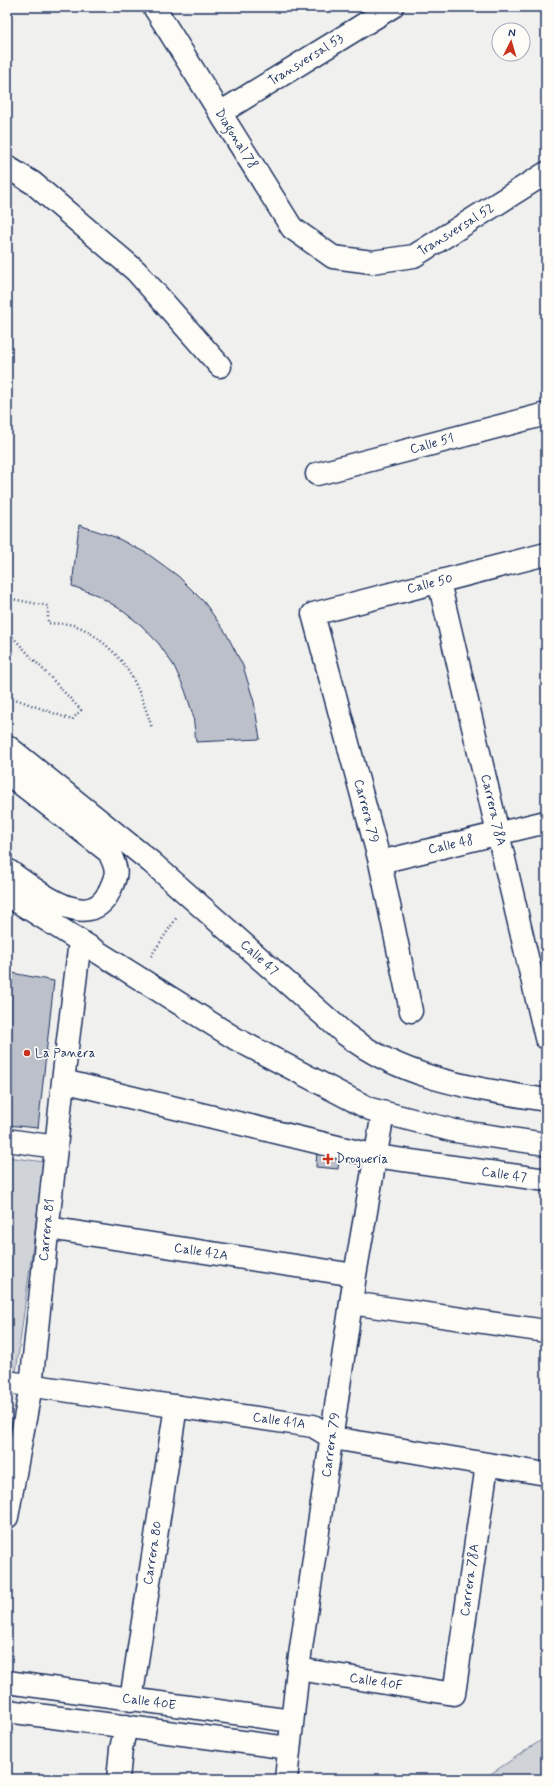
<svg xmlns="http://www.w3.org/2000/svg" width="553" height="1786" font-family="Mynerve,sans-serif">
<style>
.green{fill:#d0d3d8;stroke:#76819b}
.building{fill:#bbc0ca;stroke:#1b2f5e}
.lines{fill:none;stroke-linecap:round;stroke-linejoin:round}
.minor-casing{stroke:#1b2f5e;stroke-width:25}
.major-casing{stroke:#1b2f5e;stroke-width:25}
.path{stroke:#1b2f5e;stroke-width:2.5;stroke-dasharray:1 3;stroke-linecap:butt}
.minor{stroke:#fdfcf7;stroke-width:22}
.major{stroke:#fdfcf7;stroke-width:22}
.poi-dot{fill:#c8321e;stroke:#fdfcf7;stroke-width:1.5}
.labels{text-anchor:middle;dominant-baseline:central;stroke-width:3.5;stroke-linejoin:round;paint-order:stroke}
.street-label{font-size:13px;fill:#1b2f5e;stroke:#fdfcf7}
.poi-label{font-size:13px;fill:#1b2f5e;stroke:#fdfcf7;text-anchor:start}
</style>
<rect width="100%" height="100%" fill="#f0f0ee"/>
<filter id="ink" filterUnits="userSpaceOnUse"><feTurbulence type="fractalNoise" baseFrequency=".025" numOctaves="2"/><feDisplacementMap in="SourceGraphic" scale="8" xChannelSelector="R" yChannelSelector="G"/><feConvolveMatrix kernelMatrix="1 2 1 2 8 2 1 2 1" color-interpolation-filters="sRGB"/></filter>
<g filter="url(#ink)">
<path class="green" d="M7 1157 44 1162 16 1372 7 1370Z
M546 1737V1779H483Z"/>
<path class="building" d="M79 525 115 537 148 554 178 576 204 602 226 633 243 666 254 702 260 739 196 742 193 715 185 690 174 666 159 644 141 625 120 609 97 595 72 586Z
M7 972 54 981 38 1128 7 1125Z
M317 1149 340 1150 338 1169 316 1167Z"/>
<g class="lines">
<g class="minor-casing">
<path id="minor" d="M154 7 292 228 333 257 372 262 414 256 546 173
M220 113 392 7
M7 167 33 183 136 271 220 366
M317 474 546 414
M439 582 546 1038
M380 862 546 822
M411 1011 380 862 313 614 546 554
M63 1081 375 1156 546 1180
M7 1140 56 1147
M48 1228 355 1275
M351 1303 546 1331
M7 1382 313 1426 333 1438 546 1474
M7 1517 31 1386 63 1081 80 941
M298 1669 454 1694 487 1465
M7 1682 292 1721
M131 1700 176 1406
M7 1711 289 1748
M118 1779 121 1749 126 1726
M286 1779 298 1669 355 1275 383 1113"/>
</g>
<g class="major-casing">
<path id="major" d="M7 746 151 862 345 1034C405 1080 473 1088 546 1100
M7 773 109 852C118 871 118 873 109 892 88 936 31 886 7 870
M7 895 236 1039 370 1109 455 1131 546 1144"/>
</g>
<path class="path" d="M7 598 48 606V623C54 624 61 623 67 624 78 625 89 631 97 638 130 662 140 691 152 728
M7 631 81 710 72 720 7 696
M151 956 177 917"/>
<use href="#minor" class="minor"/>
<use href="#major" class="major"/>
</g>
</g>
<g class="poi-dot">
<circle cx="27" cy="1053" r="4"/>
<path d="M326 1153h4v4h4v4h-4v4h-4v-4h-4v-4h4z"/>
</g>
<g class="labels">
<g class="street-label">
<text transform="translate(306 60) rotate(-32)">Transversal 53</text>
<text transform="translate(236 139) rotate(58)">Diagonal 78</text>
<text transform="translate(456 230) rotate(-32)">Transversal 52</text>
<text transform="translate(432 444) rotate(-15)">Calle 51</text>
<text transform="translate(430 584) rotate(-14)">Calle 50</text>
<text transform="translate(493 810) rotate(77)">Carrera 78A</text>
<text transform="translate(366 811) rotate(75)">Carrera 79</text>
<text transform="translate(451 845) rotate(-13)">Calle 48</text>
<text transform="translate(259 958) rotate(42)">Calle 47</text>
<text transform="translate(504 1175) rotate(8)">Calle 47</text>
<text transform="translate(47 1230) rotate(-84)">Carrera 81</text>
<text transform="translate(201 1252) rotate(9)">Calle 42A</text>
<text transform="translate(279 1421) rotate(8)">Calle 41A</text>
<text transform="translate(331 1445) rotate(-82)">Carrera 79</text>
<text transform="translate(153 1553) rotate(-81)">Carrera 80</text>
<text transform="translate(470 1580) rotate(-82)">Carrera 78A</text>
<text transform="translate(376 1682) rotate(9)">Calle 40F</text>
<text transform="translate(149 1702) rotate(8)">Calle 40E</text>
</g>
<g class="poi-label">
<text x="35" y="1053">La Panera</text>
<text x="336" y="1159">Drogueria</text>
</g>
</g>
<rect width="553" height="1786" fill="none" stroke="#fdfcf7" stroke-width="24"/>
<rect x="12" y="12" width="529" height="1762" fill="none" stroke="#1b2f5e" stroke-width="1.5" filter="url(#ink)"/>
<g transform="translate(511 42) rotate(5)"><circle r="19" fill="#fdfcf7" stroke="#a3aaba"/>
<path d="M0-3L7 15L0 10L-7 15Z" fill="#c8321e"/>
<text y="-6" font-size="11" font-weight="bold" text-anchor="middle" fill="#1b2f5e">N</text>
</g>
</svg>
